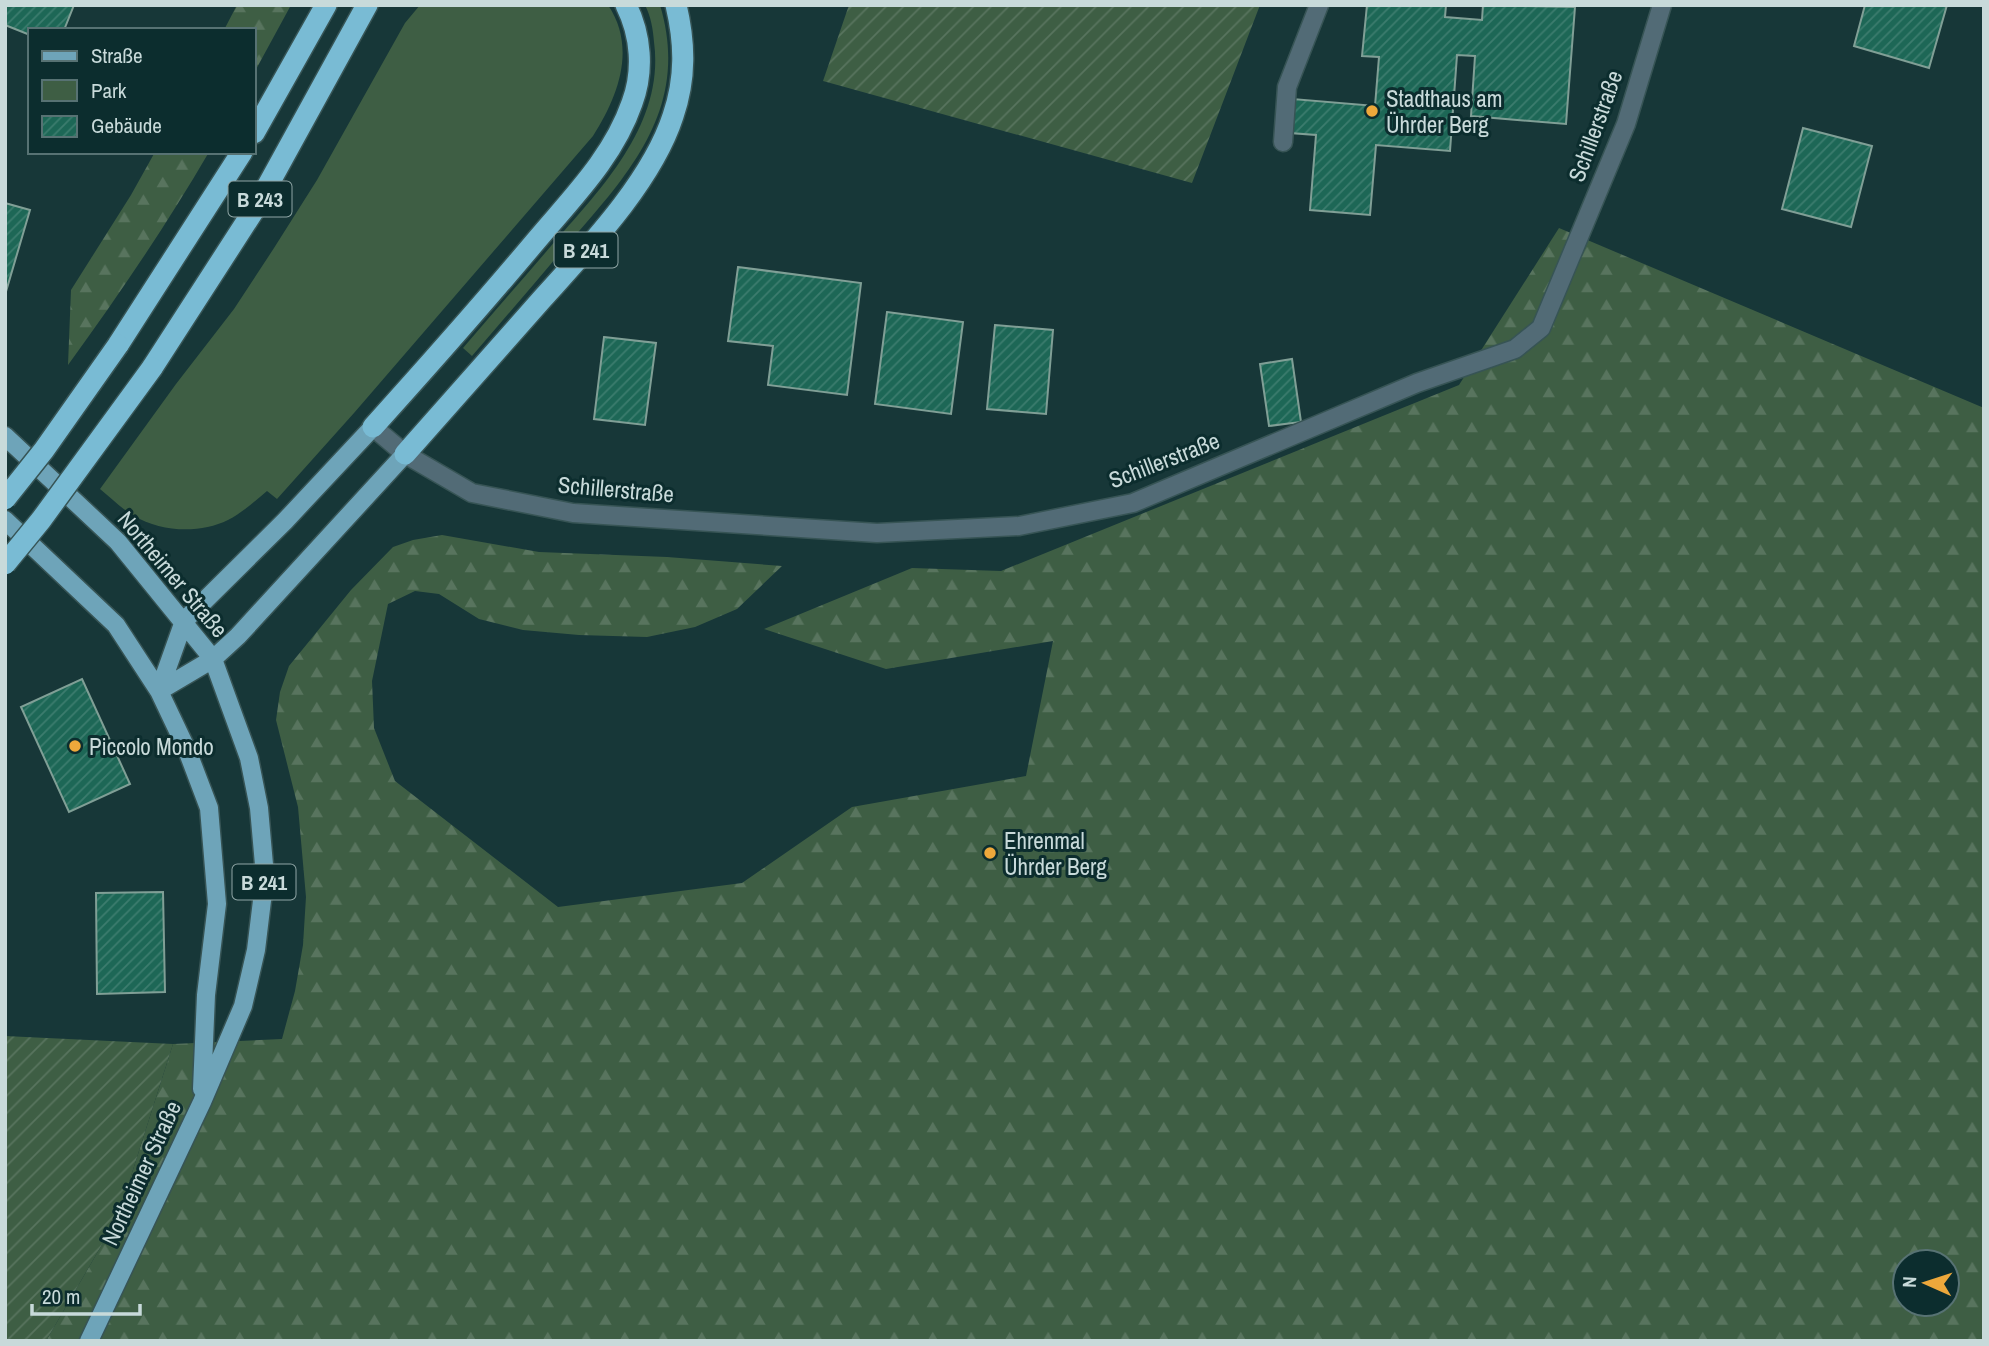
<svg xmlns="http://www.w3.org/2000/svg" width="1989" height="1346" font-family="'Archivo Narrow',sans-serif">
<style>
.green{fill:#3e5e44}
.forest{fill:url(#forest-firs);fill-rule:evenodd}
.garden{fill:url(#garden-furrows)}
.building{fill:url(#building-hatch);stroke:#809f96;stroke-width:2}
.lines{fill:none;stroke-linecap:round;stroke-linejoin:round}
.minor-casing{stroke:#375455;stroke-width:21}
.major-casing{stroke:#375455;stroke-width:21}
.highway-casing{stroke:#375455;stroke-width:24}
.minor{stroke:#526b76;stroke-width:18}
.major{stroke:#6ea4b9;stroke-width:18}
.highway{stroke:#79bbd4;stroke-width:21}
.highway-bridge-casing{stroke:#375455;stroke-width:24;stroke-linecap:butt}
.highway-bridge{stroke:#79bbd4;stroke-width:21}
.poi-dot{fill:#eda83b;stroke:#0c2d2e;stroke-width:2.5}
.labels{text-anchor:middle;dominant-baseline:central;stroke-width:6;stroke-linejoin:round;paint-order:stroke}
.shield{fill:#0c2d2e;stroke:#90a6a6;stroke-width:2}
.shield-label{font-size:21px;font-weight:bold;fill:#c8dada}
.poi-label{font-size:23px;fill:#c8dada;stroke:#0c2d2e;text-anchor:start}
.street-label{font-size:23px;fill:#c8dada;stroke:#0c2d2e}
</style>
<defs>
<pattern id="forest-firs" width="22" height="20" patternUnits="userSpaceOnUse" patternTransform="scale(1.75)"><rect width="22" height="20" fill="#3e5e44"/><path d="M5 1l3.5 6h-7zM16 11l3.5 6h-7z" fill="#58745e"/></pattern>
<pattern id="garden-furrows" width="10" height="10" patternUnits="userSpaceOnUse" patternTransform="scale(1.75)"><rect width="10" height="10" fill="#3e5e44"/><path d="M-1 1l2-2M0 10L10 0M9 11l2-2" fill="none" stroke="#58745e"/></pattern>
<pattern id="building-hatch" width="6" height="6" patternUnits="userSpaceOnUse" patternTransform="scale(1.75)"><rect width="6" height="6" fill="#1d6756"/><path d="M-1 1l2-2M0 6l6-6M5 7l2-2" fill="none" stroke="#3c7c6e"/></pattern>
</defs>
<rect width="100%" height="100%" fill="#173738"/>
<path class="green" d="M420 5H608C637 48 618 97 593 136L354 413 277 499 267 491C255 501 242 513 228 520 200 534 161 532 134 516 122 509 111 498 100 489L176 384 234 309 274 248 317 180 405 23Z
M645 5H660C691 108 629 174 566 246 535 283 503 320 472 356L463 348C492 314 522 280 551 246 601 189 665 124 654 42 653 29 651 17 645 5Z"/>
<path class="forest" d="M237 5H291L254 73V30H224Z
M155 152H209C166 226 118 296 68 365L71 290 131 195Z
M1559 228 1984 408V1341H46L118 1217 173 1044 282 1039 295 991 303 945 306 897 298 807 276 720 280 692 289 666 351 590 393 547 413 540 442 535 539 552 667 557 782 566 737 609 695 627 647 637 579 635 523 630 479 619 439 594 415 591 388 604 372 681 374 728 395 781 558 907 742 883 852 807 1026 776 1053 641 886 669 764 629 912 568 1001 571 1459 385ZM1905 1262H1947V1304H1905Z"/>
<path class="garden" d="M849 5H1260L1192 183 823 81Z
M5 1036 173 1044 118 1217 46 1341H5Z"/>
<path class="building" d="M5 5H74L64 30H30V35L5 25Z
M1367 5H1446L1445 17 1482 20 1483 5 1575 7 1566 124 1471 116 1475 56 1457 55 1450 151 1376 145 1370 215 1310 210 1316 135 1290 133 1293 99 1375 106 1379 57 1362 56Z
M1865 5H1947L1929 68 1854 46Z
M1803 128 1872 146 1851 227 1782 209Z
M5 203 30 210 5 295Z
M738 267 861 283 847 395 768 385 773 346 728 341Z
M887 312 963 322 951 414 875 404Z
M995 325 1053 330 1046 414 987 409Z
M604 337 656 343 645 425 594 419Z
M1292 359 1301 422 1269 426 1260 364Z
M82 679 130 784 69 812 21 707Z
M163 892 165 992 97 994 96 893Z"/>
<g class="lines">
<g class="minor-casing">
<path id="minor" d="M1283 142 1287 87 1319 5
M373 427 405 454 472 493 573 513 877 533 1019 526 1133 503 1417 383 1515 349 1541 328 1626 124 1662 5"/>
</g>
<g class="major-casing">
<path id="major" d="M5 436 118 542 213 659 249 758 259 808 265 876 256 950 243 1006 202 1102 89 1341
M5 520 116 625 159 691 187 750 209 808 217 904 206 995 202 1089
M159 691 184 621 285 521 373 427
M159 691 213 659 238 636 405 454"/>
</g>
<g class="highway-casing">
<path id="highway" d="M254 133 326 5
M118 345 242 152
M152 368 256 207 367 5
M373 427C428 366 482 305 535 242 571 199 613 158 632 103 644 71 641 35 626 5
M405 454C451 402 497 350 543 298 589 247 652 181 673 116 686 78 685 43 676 5"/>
</g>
<use href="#minor" class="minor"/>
<use href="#major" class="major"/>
<use href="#highway" class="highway"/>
<g class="highway-bridge-casing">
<path id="highway-bridge" d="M5 499 44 450 118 345
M5 564 41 520 152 368"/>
</g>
<use href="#highway-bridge" class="highway-bridge"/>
</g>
<g class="poi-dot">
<circle cx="1372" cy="111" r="7"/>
<circle cx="75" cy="746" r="7"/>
<circle cx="990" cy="853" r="7"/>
</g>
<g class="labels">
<g class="shield">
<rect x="228.5" y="181.5" width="63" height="35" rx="5"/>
<rect x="554.5" y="232.5" width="63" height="35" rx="5"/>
<rect x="232.5" y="864.5" width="63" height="35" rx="5"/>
</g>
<g class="shield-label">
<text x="260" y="199">B 243</text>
<text x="586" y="250">B 241</text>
<text x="264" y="882">B 241</text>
</g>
<g class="poi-label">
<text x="1386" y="98">Stadthaus am<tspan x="1386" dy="26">Ührder Berg</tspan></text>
<text x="89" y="746">Piccolo Mondo</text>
<text x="1004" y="840">Ehrenmal<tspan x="1004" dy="26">Ührder Berg</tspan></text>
</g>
<g class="street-label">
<text transform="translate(1595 126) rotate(-70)">Schillerstraße</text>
<text transform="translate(1164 460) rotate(-21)">Schillerstraße</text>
<text transform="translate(616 489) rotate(5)">Schillerstraße</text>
<text transform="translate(173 574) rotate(50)">Northeimer Straße</text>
<text transform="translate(141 1173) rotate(-65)">Northeimer Straße</text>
</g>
</g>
<rect width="1989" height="1346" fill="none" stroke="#c8dada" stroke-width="14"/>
<rect x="28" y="28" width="228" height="126" fill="#0c2d2e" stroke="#577273" stroke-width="2"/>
<rect x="42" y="51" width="35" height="10" fill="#6ea4b9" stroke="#577273" stroke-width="2"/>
<text x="91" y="63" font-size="21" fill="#c8dada">Straße</text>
<rect x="42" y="80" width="35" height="21" fill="#3e5e44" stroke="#577273" stroke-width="2"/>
<text x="91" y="98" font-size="21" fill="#c8dada">Park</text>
<rect x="42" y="116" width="35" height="21" fill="url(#building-hatch)" stroke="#577273" stroke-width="2"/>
<text x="91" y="133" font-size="21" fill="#c8dada">Gebäude</text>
<g transform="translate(1926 1283) rotate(273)"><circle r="33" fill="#0c2d2e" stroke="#577273" stroke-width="2"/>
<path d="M0-5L12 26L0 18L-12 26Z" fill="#eda83b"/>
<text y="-10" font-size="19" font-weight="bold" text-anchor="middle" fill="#c8dada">N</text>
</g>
<path d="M32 1304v10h108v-10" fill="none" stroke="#c8dada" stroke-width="3.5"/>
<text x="42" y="1304" font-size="21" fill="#c8dada" stroke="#0c2d2e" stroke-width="5" paint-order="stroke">20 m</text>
</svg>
